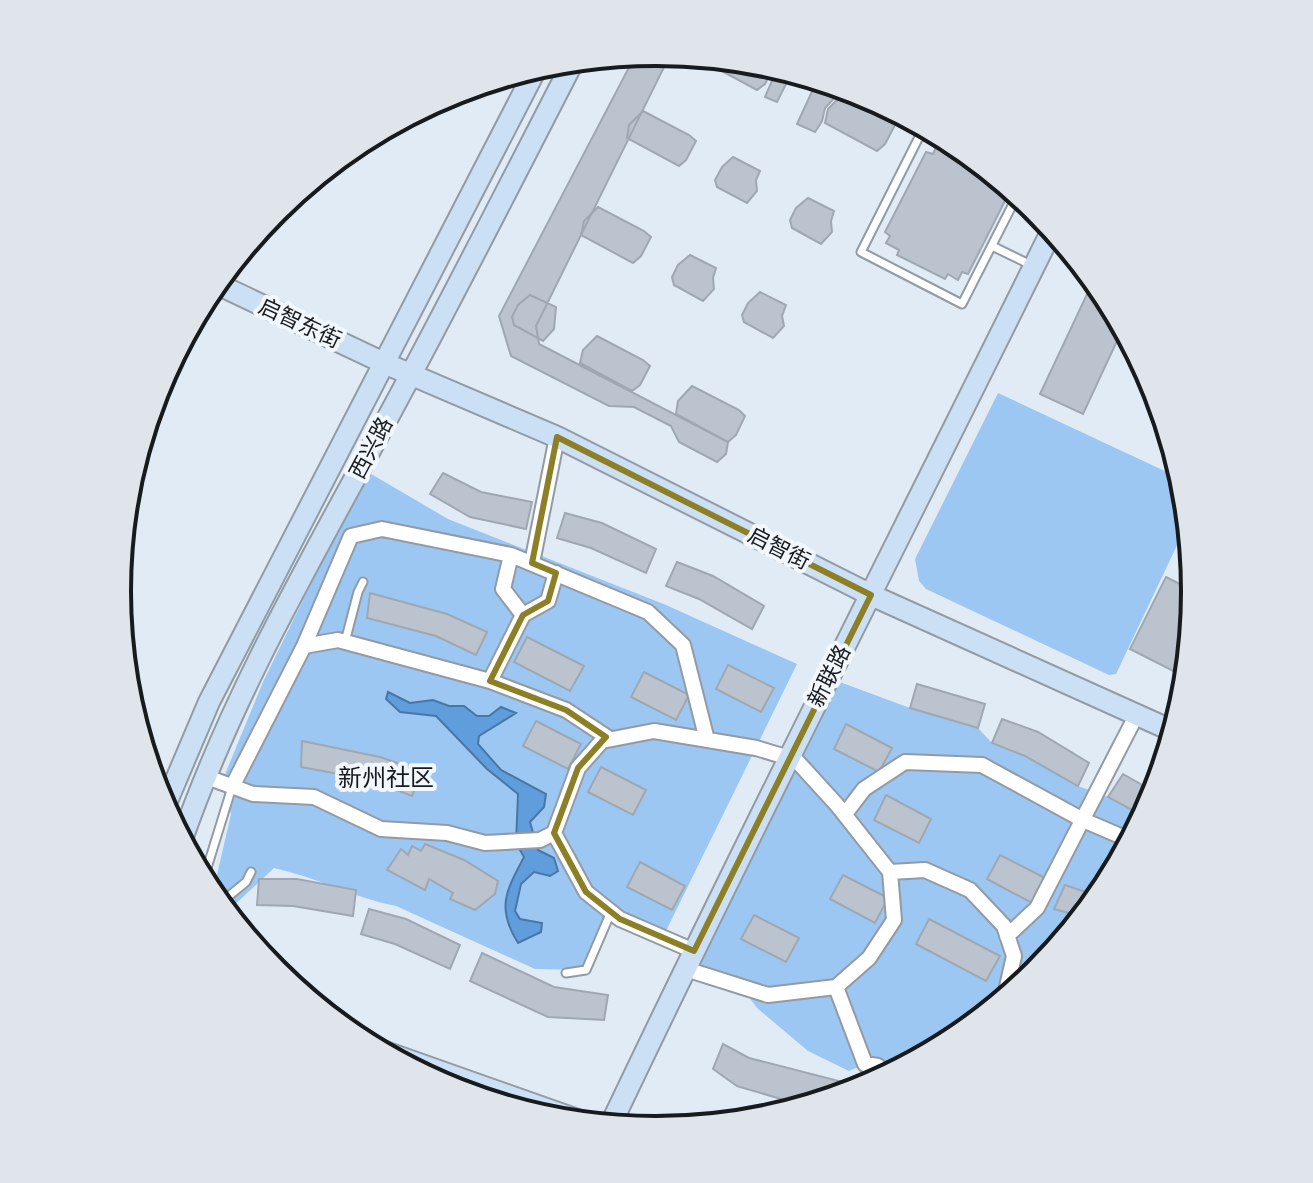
<svg xmlns="http://www.w3.org/2000/svg" width="1313" height="1183" font-family="'Work Sans','Noto Sans SC',sans-serif">
<style>
.green{fill:#9cc7f3}
.water{fill:#5f9ddc;stroke:#4976a3;stroke-width:2}
.building{fill:#bbc4ce;stroke:#9fa8b1;stroke-width:2}
.lines{fill:none;stroke-linecap:round;stroke-linejoin:round}
.lane-casing{stroke:#929ba4;stroke-width:11}
.street-casing{stroke:#929ba4;stroke-width:18}
.secondary-casing{stroke:#929ba4;stroke-width:24}
.lane{stroke:#fff;stroke-width:7}
.street{stroke:#fff;stroke-width:14}
.secondary{stroke:#cbe0f4;stroke-width:20}
.marked{fill:none;stroke:#8d7f25;stroke-width:6;stroke-linejoin:round}
.labels{text-anchor:middle;dominant-baseline:central;stroke-width:8;stroke-linejoin:round;paint-order:stroke}
.street-label{font-size:22px;fill:#171b1e;stroke:#f2f7fd}
.neighbourhood-label{font-size:24px;fill:#171b1e;stroke:#f2f7fd}
.rim{fill:none;stroke:#171b1e;stroke-width:4}
</style>
<rect width="100%" height="100%" fill="#e1ebf5"/>
<path class="green" d="M998 393 1184 480 1189 520 1116 674 1109 675 926 589 919 581 915 559Z
M366 471 448 519 666 605 797 664 663 937 611 912 586 970 535 969 396 906C354 898 316 877 274 868L229 910 214 888 231 814 221 784 263 682Z
M837 681 910 708 978 728 992 743 1025 756 1078 786 1108 797 1145 817 1105 892 1038 973 956 1040 886 1078 865 1064 849 1071 808 1051 757 1008 741 986 692 971Z"/>
<path class="water" d="M388 692 410 703 433 700 449 706H464L477 716H489L501 707 516 713 479 736 478 744 501 770 546 794 544 807 530 822 538 850 554 858 558 871 550 876 534 872 521 884 515 911 520 919 542 923 541 932 518 943C496 908 506 891 524 857L516 843 518 794 487 769 436 716 400 712 386 699Z"/>
<path class="building" d="M657 52 671 53 536 326 539 344 728 442 726 454 717 462 679 442 671 426 634 407 609 406 511 356 499 316 636 54Z
M706 57 762 62 774 66 765 84 757 90 705 62Z
M778 67 792 72 777 102 765 97Z
M831 83 863 93 899 112 896 118 840 92 825 108 822 121 815 132 797 124 815 85 824 90Z
M842 95 888 119 895 125 885 144 877 151 825 123 828 109Z
M643 111 689 135 696 141 686 160 679 166 627 138 629 125Z
M948 144 973 157 1007 184 1004 189 1009 193 968 274 962 272 958 280 948 274 945 279 897 255 899 250 886 243 890 236 885 232 926 152 933 154 936 147 945 150Z
M733 157 760 171 756 180 757 191 747 203 717 187 715 180 722 167Z
M808 198 834 211 831 221 832 232 821 244 792 228 790 220 796 208Z
M598 207 644 231 651 237 641 256 633 263 581 235 584 221Z
M690 255 716 268 713 278 714 289 703 301 674 285 672 277 678 265Z
M760 292 786 305 782 316 784 326 773 338 744 322 742 315 748 303Z
M1088 292 1111 303 1124 326 1083 414 1040 394Z
M530 295 556 307 554 329 543 341 514 325 512 317 518 305Z
M597 336 643 360 650 366 640 385 632 391 580 363 583 350Z
M692 386 739 410 745 416 736 435 728 442 676 414 678 401Z
M443 473 481 492 532 502 526 529 470 517 430 494Z
M565 513 602 523 656 549 646 573 591 548 557 538Z
M677 562 713 576 764 606 752 629 699 599 666 586Z
M1166 577 1196 592 1187 678 1130 649Z
M370 593 447 614 487 632 476 655 436 636 367 618Z
M527 637 584 666 570 691 514 662Z
M728 665 774 688 761 712 716 689Z
M644 672 689 695 676 720 631 697Z
M917 684 985 704 978 728 910 708Z
M1002 719 1038 732 1089 763 1078 786 1025 756 992 743Z
M536 721 581 744 568 769 523 746Z
M846 724 892 748 879 772 834 749Z
M302 741 380 757 422 772 412 796 371 780 301 767Z
M601 767 646 790 633 815 588 792Z
M1123 774 1156 793 1145 817 1108 797Z
M886 795 931 819 919 843 874 820Z
M425 844 464 860 498 881 495 894 475 910 450 899 453 893 429 879 425 890 387 870 401 849 408 855 412 846 421 851Z
M1000 855 1045 878 1032 903 987 879Z
M640 862 685 886 672 910 627 887Z
M843 875 888 898 875 923 830 899Z
M259 879H297L356 890 353 916 293 906 257 905Z
M1065 885 1101 897 1084 917 1054 909Z
M369 909 406 919 460 945 450 969 395 944 361 934Z
M754 915 799 938 786 962 741 939Z
M929 919 1000 956 986 981 916 944Z
M482 953 554 987 608 995 604 1020 548 1017 470 981Z
M723 1044 749 1058 866 1088 808 1107 737 1086 713 1069Z"/>
<g class="lines">
<g class="lane-casing">
<path id="lane" d="M930 129 918 139 861 252 962 304 1018 194
M992 246 1033 266
M345 642 358 592 363 582
M203 881 232 787
M219 904 246 882 251 872
M566 973 586 970 611 912"/>
</g>
<g class="street-casing">
<path id="street" d="M511 555 503 589 523 615
M532 563 557 437
M304 646 351 536 382 529 511 555 648 612 683 645 707 740
M490 681 523 615 548 601 556 573
M204 776 253 794 314 797 381 829 447 833 485 843 540 840 554 833
M232 787 304 646 338 640 490 681 566 710 610 739
M845 814 864 789 905 762 982 765 1083 820 1132 841
M890 872 925 870 970 890 1004 926 1014 956 1004 1000
M1007 936 1037 908 1137 714
M683 972 692 971 768 995 836 987 869 958 894 920 890 872 837 805 796 760 756 748 654 731 602 741 578 768 554 833 586 892 620 919 694 951
M836 987 865 1064 878 1066 886 1078"/>
</g>
<g class="secondary-casing">
<path id="secondary" d="M215 283 384 363 557 437 871 595 1175 732
M164 808 209 702 537 67
M181 842C231 698 308 565 380 432 447 309 510 184 574 60
M368 1046 589 1124
M610 1126C753 825 905 528 1053 228"/>
</g>
<use href="#lane" class="lane"/>
<use href="#street" class="street"/>
<use href="#secondary" class="secondary"/>
</g>
<path class="marked" d="M557 437 871 595 694 951 620 919 586 892 554 833 578 768 606 737 566 710 490 681 523 615 548 601 556 573 532 563Z"/>
<g class="labels">
<g class="street-label">
<text transform="translate(300 323) rotate(25)">启智东街</text>
<text transform="translate(371 448) rotate(-62)">西兴路</text>
<text transform="translate(779 548) rotate(27)">启智街</text>
<text transform="translate(829 676) rotate(-63)">新联路</text>
</g>
<g class="neighbourhood-label">
<text x="386" y="778">新州社区</text>
</g>
</g>
<path d="M0 0H1313V1183H0ZM131 591a525 525 0 1 1 1050 0a525 525 0 1 1-1050 0Z" fill="#e0e5eb" fill-rule="evenodd"/>
<path class="rim" d="M131 591a525 525 0 1 1 1050 0a525 525 0 1 1-1050 0Z"/>
</svg>
